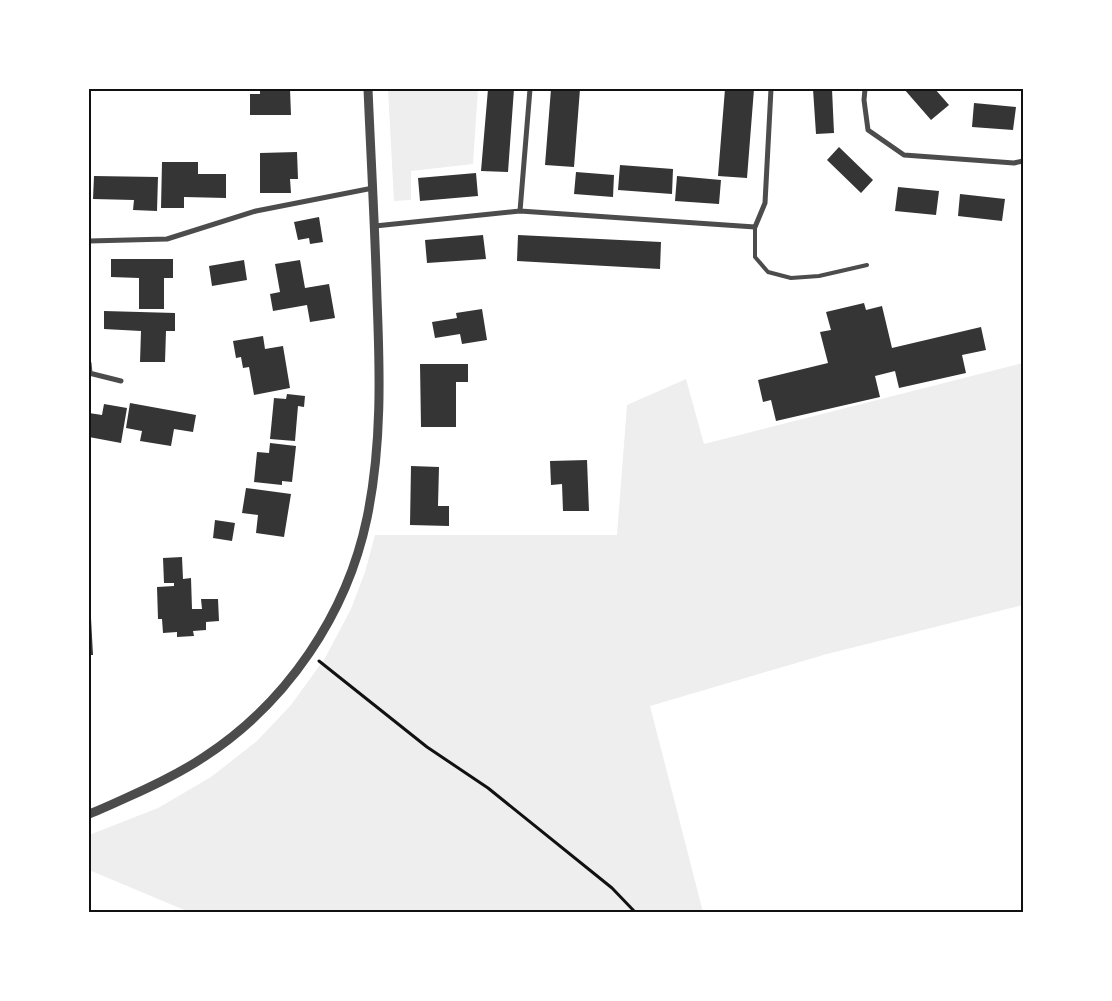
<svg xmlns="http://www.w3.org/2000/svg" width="1112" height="1001" font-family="'Space Grotesk',sans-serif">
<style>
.green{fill:#eee}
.building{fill:#353535}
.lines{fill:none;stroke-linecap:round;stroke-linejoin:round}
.path{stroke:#111;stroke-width:3}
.service{stroke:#4c4c4c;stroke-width:4}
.minor{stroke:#4c4c4c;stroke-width:5}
.tertiary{stroke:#4c4c4c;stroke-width:9}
.neatline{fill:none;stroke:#111;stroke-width:2}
</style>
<rect width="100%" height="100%" fill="#fff"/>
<path class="green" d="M388 89H478L473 164 411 171V200L394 201Z
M1023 363V605L827 654 650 706 703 912H189L89 870V835L158 808 211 777 257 741 291 705 325 658 351 609 365 572 375 535H617L627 405 686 379 704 444Z"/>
<path class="building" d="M260 89H290L291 115H250V94H260Z
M488 89H514L508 172 481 171Z
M551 89H580L574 167 545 165Z
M725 89H754L747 178 718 176Z
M813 89H832L834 133 816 134Z
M904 89H935L949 105 931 120Z
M974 103 1016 107 1013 130 972 127Z
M839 147 873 180 861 193 827 160Z
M297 152 298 179H290L291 193H260V153Z
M162 162H198V174H226V198L184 197V208H161Z
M620 165 673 169 672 194 618 190Z
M576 172 614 175 613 197 574 194Z
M476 173 478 196 420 201 418 178Z
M94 176 158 177 157 211 133 210 134 200 93 199Z
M677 176 721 180 719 204 675 201Z
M898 187 939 191 936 215 895 211Z
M960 194 1005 199 1002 221 958 216Z
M319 217 323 242 310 244 309 238 298 240 294 222Z
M483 235 486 259 427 263 425 240Z
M518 235 661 242 660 269 517 261Z
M111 259H173V278H164V309H139V278L111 277Z
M244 260 247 280 212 286 209 266Z
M300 260 305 288 329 284 335 318 310 322 307 305 273 311 270 294 280 292 275 264Z
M864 303 866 310 882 306 892 348 981 327 986 350 962 355 966 373 899 388 895 371 875 376 880 397 776 421 771 400 763 402 758 380 828 363 820 332 831 330 826 312Z
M482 309 487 340 462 344 460 334 435 338 432 322 457 318 456 313Z
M104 311 175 313V331H166L165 362H140L141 331 104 329Z
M263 336 265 349 283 346 290 388 254 395 249 367 243 368 241 357 236 358 233 341Z
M420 364H468V382H456V427H421Z
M287 394 305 396 304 407 298 406 295 441 270 439 274 398 286 399Z
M130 403 196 415 193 432 174 429 171 446 140 441 142 431 126 428Z
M104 404 127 408 121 443 89 437V413L102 415Z
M270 443 296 446 292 482 282 481V485L254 482 257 452 269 453Z
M587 460 589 511H563L562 484 551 485 550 461Z
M411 466 439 467 438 506H449V526L410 525Z
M246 488 291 494 284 537 256 533 258 515 242 513Z
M215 520 235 523 232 541 213 538Z
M182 557 183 579 191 578 192 609H202L201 599H218L219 621 206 622V630L193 631 194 636 177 637V632L163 633 162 619H158L157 587 174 586V583H164L163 558Z
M91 618 93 655H89V619Z"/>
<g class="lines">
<path class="path" d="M319 661 427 747 488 788 612 888 635 912"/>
<path class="service" d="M755 227V257L768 272 791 278 819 276 867 265"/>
<path class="minor" d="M865 89 864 100 868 130 904 155 1014 163 1023 161
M520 211 530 89
M375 226 520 211 755 227 765 203 771 89
M89 241 167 239 256 211 373 188
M89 363 90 373
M89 373 121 381"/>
<path class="tertiary" d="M89 814C102 809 115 803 128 797 155 785 180 773 204 757 287 703 347 614 367 518 382 446 380 372 377 299 375 229 371 159 368 89"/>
</g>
<rect width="1112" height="1001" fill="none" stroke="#ffffff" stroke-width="180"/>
<rect x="90" y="90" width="932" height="821" class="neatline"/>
</svg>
